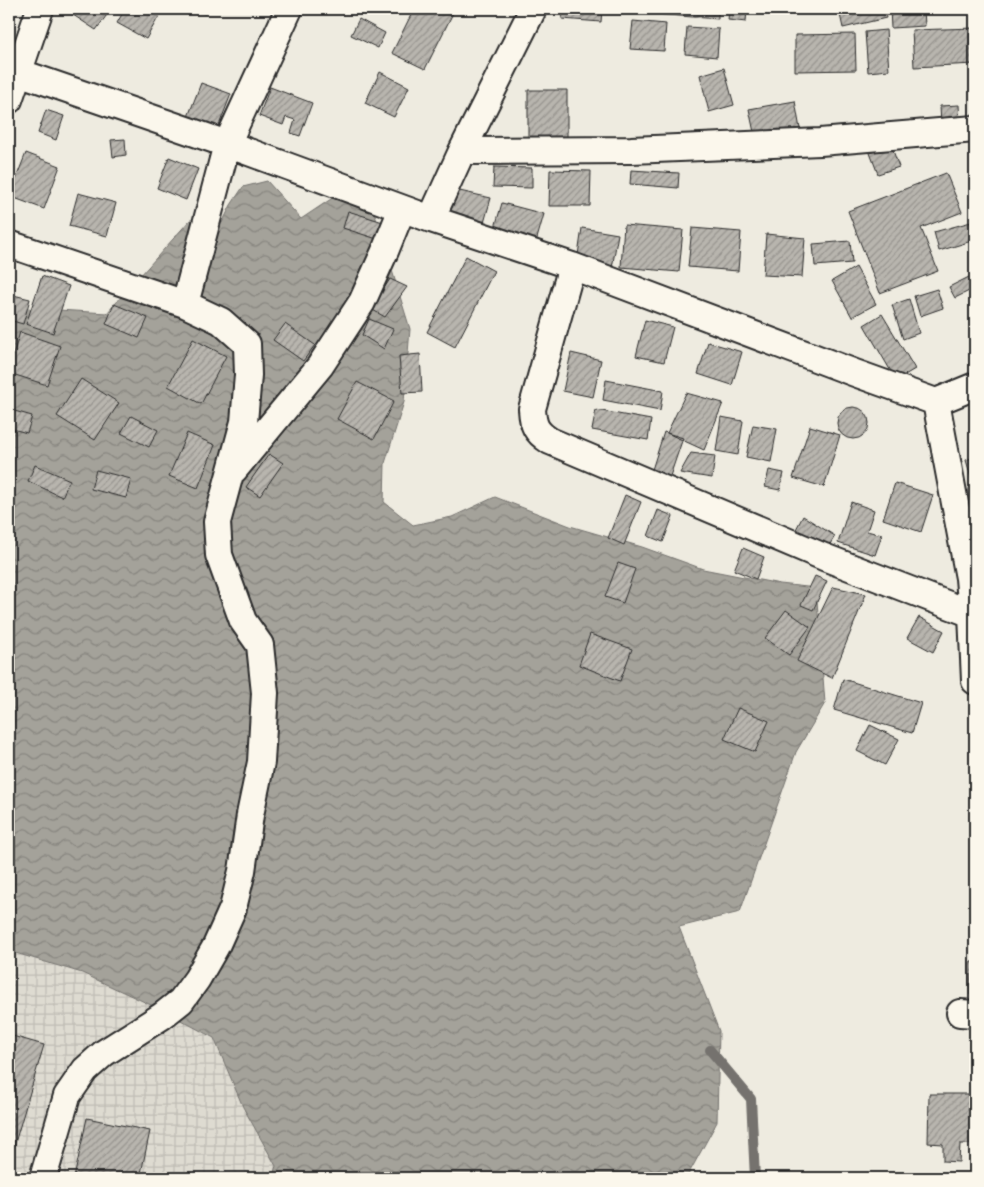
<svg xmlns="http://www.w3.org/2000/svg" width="984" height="1187" font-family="Pangolin,sans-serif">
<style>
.industrial{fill:url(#industrial-grid)}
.water{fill:url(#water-waves);stroke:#74726e}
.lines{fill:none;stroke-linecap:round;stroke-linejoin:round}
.stream{stroke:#74726e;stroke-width:10}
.building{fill:url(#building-hatch);stroke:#2b2b2b}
.street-casing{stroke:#2b2b2b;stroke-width:30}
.street{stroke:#fbf7ec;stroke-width:26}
</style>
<defs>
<pattern id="industrial-grid" width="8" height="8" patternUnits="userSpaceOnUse" patternTransform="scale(1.25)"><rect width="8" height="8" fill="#dedbd1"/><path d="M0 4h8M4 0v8" fill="none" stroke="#bfbcb4"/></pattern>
<pattern id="water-waves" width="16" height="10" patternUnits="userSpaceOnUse" patternTransform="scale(1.25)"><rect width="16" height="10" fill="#a4a29a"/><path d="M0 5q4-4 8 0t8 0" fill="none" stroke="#86847e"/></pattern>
<pattern id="building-hatch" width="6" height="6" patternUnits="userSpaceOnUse" patternTransform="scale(1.25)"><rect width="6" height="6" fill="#b8b5ae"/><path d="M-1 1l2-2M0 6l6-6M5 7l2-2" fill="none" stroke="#96938e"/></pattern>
</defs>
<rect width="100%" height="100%" fill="#eeebe0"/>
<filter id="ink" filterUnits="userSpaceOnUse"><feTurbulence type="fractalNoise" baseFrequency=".02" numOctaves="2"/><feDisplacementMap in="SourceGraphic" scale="10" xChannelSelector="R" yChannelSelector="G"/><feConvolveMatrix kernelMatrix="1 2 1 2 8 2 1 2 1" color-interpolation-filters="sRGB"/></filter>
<g filter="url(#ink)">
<path class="industrial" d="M9 951 82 973 164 1011 214 1038 243 1107 276 1166 272 1178H9Z"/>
<path class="water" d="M267 181 301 219 346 189 372 205 410 329 404 402 385 463 384 502 413 525 452 517 495 497 570 526 642 547 703 569 780 584 816 588 825 703 796 752 740 912 679 927 719 1031 717 1122 688 1175 671 1178H272L276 1166 243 1107 214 1038 164 1011 82 973 9 951V307L107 313 190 220 222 223 231 205 243 187Z"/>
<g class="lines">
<path class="stream" d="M710 1050 751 1099 755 1178"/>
</g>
<path class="building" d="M64 9H104L109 12 96 30Z
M125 9H163L146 39 117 23Z
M194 9H207L205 14Z
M414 9H455L425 69 392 53Z
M563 9H602L601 22 562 19Z
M655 9H718V19L655 14Z
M729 9H747L746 22 728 20Z
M844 9H884L886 18 843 28 839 10Z
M890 9H924L925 26 891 28Z
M359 19 385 33 378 48 351 35Z
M633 21 666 24 664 51 630 49Z
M687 27 719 29 717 57 685 54Z
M975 28V64L914 67 912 30Z
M886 30 889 70 868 72 865 32Z
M855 34 856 70 795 71V35Z
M724 68 734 105 709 112 700 75Z
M380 72 409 87 394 117 365 103Z
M201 83 231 94 216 133 186 122Z
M270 87 312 103 300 136 291 133 295 120 286 117 283 125 259 116Z
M528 90H567V143H528Z
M795 101 800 129 755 137 749 109Z
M959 105 960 124 941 125 940 106Z
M46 110 64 116 56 140 38 133Z
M125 139 126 155 113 157 111 140Z
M891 145 899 167 878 174 870 153Z
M26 153 60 166 44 209 9 196Z
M169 157 198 169 186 200 157 188Z
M494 167 532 168V188L493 187Z
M550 170 591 171 590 206H549Z
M631 170 679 173 678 188 630 184Z
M946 173 962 212 921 228 938 271 880 293 848 211Z
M455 190 491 198 482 230 446 220Z
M78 193 116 203 107 236 69 226Z
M502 203 544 214 536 242 494 231Z
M348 211 383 222 377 239 343 228Z
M971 222 975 240 939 251 934 232Z
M624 225 683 230 679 272 621 267Z
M582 228 618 234 612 268 577 262Z
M692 228 741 232 738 271 688 267Z
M766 234 805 238 802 277 763 275Z
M850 241 852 263 815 266 813 244Z
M466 256 494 271 455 347 427 332Z
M856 267 876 304 852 317 832 281Z
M975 274V300L971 290 955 298 949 287Z
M42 276 69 286 53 333 26 324Z
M390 279 407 287 385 317 371 309Z
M937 289 943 308 920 316 914 296Z
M9 294 30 299 23 324 9 320Z
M909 299 919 333 903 339 892 305Z
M114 304 148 318 139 338 106 324Z
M882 314 915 369 896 380 864 325Z
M369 319 393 329 384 349 362 335Z
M645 320 673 327 664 362 636 356Z
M285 324 315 345 303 361 273 340Z
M20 332 60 346 47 385 9 373V369Z
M193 339 226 356 201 404 168 386Z
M708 342 742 352 732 385 698 374Z
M571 353 601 360 593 397 563 391Z
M420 354 422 392 402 393 399 356Z
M81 379 119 403 95 440 57 416Z
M606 380 663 391 660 411 603 400Z
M357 382 394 401 374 439 337 419Z
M686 393 723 403 704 450 667 433Z
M837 423a16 16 0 1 1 32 0a16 16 0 1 1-32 0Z
M11 410 32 416 27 433 9 428V418Z
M596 410 651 420 648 440 592 430Z
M131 416 158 430 149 447 121 433Z
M721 417 743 421 738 455 716 451Z
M753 425 777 429 771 462 746 457Z
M810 426 840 435 824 487 793 478Z
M664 432 683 438 668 482 650 476Z
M187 433 215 445 198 488 169 476Z
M691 453 715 456 712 478 680 473Z
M269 454 283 463 260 496 246 487Z
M975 457V491L966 460Z
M35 465 70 480 62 497 28 481Z
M96 470 131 479 126 498 91 489Z
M769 470 784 473 780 490 765 487Z
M895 483 933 495 921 532 883 519Z
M625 495 641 502 624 545 608 538Z
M851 502 874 510 867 531 882 535 875 555 838 543Z
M658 510 673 516 663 542 648 536Z
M803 516 835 536 824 554 793 535Z
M743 548 764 557 756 579 734 570Z
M618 563 635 569 623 603 605 597Z
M815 576 827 581 813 610 801 605Z
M833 587 866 594 832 678 797 661Z
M786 610 810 627 789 655 765 638Z
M919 617 944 631 933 652 907 638Z
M590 634 632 649 620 681 579 665Z
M843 679 921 703 912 733 834 710Z
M738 708 769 721 755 752 724 739Z
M870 725 899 739 885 765 857 751Z
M970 962H975V995H970Z
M9 1035 44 1045 9 1163Z
M929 1094H975V1144H960L959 1162 943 1161V1144L928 1143Z
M87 1118 150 1131 140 1178H74Z"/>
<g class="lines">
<g class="street-casing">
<path id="street" d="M533 9 462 151 631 150 820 142 975 129
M18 72 227 144 431 219 462 151
M9 100 40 9
M431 219 572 266 855 373 936 402
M9 244 185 304 227 144 289 9
M572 266 532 409C533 426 536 432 550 441L824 557 972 614
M975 386 936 402 969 578 972 614 975 681
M234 470 320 366 362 302 385 251 402 209
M960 1013 975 1014
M43 1178 67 1096 85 1070 104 1053 162 1016 181 1001 197 979 216 946 233 908 242 871 250 815 261 762 265 693 260 645 243 621 219 555 217 522 244 422 248 375 247 344 221 321 185 304"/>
</g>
<use href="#street" class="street"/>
</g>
</g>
<rect width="984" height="1187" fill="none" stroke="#fbf7ec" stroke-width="30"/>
<rect x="15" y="15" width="954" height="1157" fill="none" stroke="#2b2b2b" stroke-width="2" filter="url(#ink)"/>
</svg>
